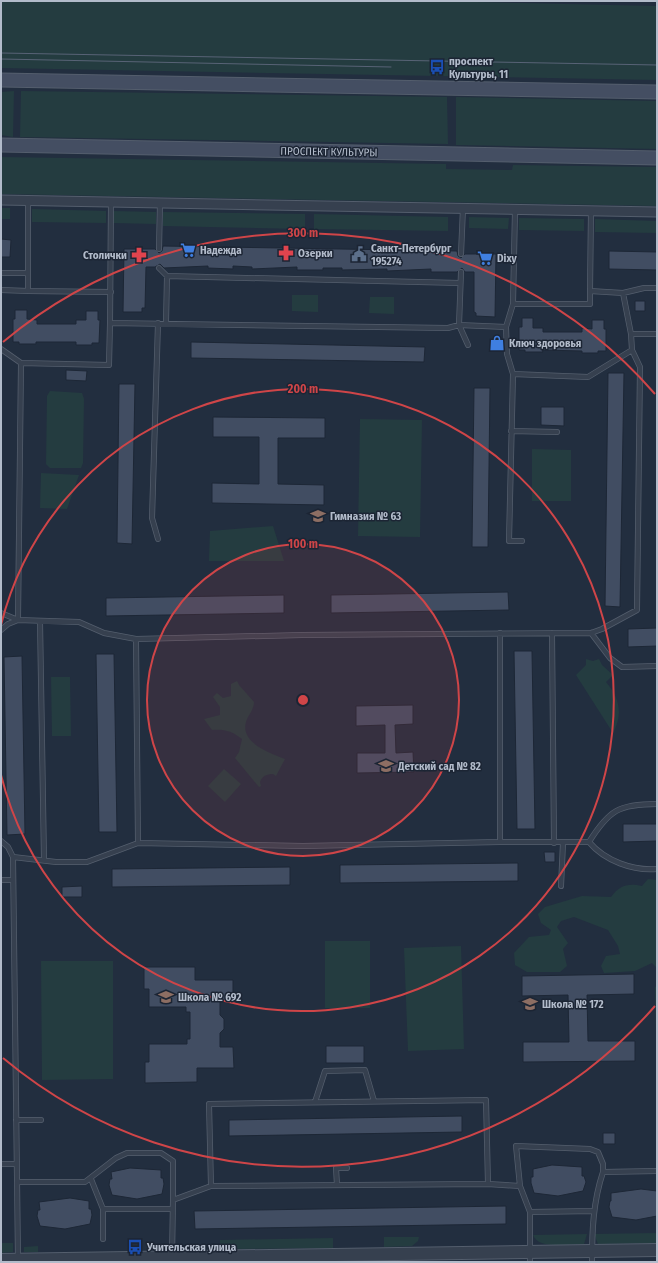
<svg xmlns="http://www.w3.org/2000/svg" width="658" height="1263" font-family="'Fira Sans Condensed',sans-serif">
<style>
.green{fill:#243c40}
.building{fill:#414d62;stroke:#1d2736}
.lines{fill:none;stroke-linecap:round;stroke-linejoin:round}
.service-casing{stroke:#545e6d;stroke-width:6}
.minor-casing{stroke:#545e6d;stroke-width:11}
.tertiary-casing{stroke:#545e6d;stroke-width:14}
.secondary-casing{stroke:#545e6d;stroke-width:15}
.service{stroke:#36404f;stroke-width:4.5}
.minor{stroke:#36404f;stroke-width:9}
.tertiary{stroke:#36404f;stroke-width:12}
.secondary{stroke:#444e62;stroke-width:13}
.tram{stroke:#586376;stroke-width:1}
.ring{fill:none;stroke:#cf4548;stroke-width:2}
.labels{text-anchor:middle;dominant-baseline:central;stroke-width:3;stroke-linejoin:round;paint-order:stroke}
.poi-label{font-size:11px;font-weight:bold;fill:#b2bbca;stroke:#1c2534;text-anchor:start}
.street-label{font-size:11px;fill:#b2bbca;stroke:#1c2534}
.centre{fill:#cf4548;stroke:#1c2534;stroke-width:2}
.ring-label{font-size:12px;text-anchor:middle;font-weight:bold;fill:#cf4548;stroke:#1c2534;stroke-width:3;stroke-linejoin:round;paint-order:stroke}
</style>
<rect width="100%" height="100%" fill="#222e3f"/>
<path class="green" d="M1 1H432L657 6V80L1 68Z
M14 91 13 137 1 135V92Z
M21 91 447 97 448 144 20 137Z
M456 97 657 101V149L456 145Z
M1 157 446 164V169L512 170 513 165 657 167V206L1 194Z
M1 208H10V219H1Z
M32 209 106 211V223L32 222Z
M113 211 156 212V224L113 223Z
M163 212 305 214V229L163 226Z
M314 214 448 217V231L314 229Z
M469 217 509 218 508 229 469 228Z
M519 218 584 219V231L519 230Z
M595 219 657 221V233L595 232Z
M292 295H318V312L292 311Z
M370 297H394V314L369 313Z
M50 391 82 393 84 399 83 463 81 468H50L46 464 47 396Z
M360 419 422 420 420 537 358 536Z
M532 449 571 450V501H532Z
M41 473 79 475 67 509 40 508Z
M273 526 284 561H209L210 531Z
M586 659 593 661 599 659 602 665 613 675 606 682C620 698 623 715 613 733L576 675 586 665Z
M51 677H70L71 736H52Z
M237 681 239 685 254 702C254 710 248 715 246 722 240 743 270 753 285 759L276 776 273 774C267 774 262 776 260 782L261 786 259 787 235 758 239 752 242 739C232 731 224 729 212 730L204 719 220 715V707L213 697 217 693 223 698 231 696V684Z
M224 769 241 784 225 802 208 786Z
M648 879 657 880V968L652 963 635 971 604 973 601 966 606 956 620 954 618 946 608 930 574 917 561 921 557 927 568 943 563 949 567 966 560 972H527L515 965 514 953 529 937 549 935 551 930 541 923 538 914 545 907 582 896 611 897C620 885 628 883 642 886Z
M325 941H370V1008H325Z
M461 946 464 1049 408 1051 404 948Z
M41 961H113V1079L42 1080Z
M657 986V1082L655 987Z
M657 1233V1243L598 1244 594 1234Z
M587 1234 584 1244C570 1244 538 1250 533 1235Z
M384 1237H419L418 1241 412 1246 384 1247Z
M333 1238V1248L220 1249V1240Z
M1 1243H13V1252L1 1253Z
M38 1246V1252H24V1247Z"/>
<path class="building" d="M1 239 11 240 10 257H1Z
M163 246 457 251 458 256 461 258 465 254H496L495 317 476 316V313L474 312V272H465L462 268 457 272H431V269L387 271V269L342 270V268H323V270H297V267L252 269V267L233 266V269L208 268V266L164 268 160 264 155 267H146L145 308H142V312H123L124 249H155L159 253 162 251Z
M609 251 657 252V270L609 269Z
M635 301H645V311H635Z
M15 310H27V319L37 320V324H76V320H86V311H98V320H100L99 343H92V345H76V342H36V344H19V342H13V319H15Z
M522 318H533V328H543V332H582V328L592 329V320H604V329H606V351H598V353H582V351L542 350 543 352H525V350H519V327H522Z
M191 342 425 347 424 362 191 358Z
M66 370 87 371 86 381 66 380Z
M608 373H624L620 607 605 606Z
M119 384H135L132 544 117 543Z
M474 388H490L488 547H472Z
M541 407H564V426L541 425Z
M213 417 325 418V438H278V484L324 485V505L212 503V483L259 484V437H213Z
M508 592 509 610 331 613V595Z
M284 595V613L106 616V598Z
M657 628V646L628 647V629Z
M514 651H532L535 829H517Z
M96 654H114L117 832H99Z
M22 656 25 834 7 835 4 657Z
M413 705V724L395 725 396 753 413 752 414 772 357 773V753H385V725L356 726V706Z
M623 824H657V841L623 842Z
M544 852H555V862H545Z
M518 863V881L340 883V865Z
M290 867V885L112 887V869Z
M82 886V897H62V887Z
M144 967H195V980H233V1001L220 1002V1015L224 1019V1029L220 1033V1047H233L234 1068H197V1082L145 1083V1062H149V1044H187V1039H190V1012H186V1007H149V989H144Z
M634 974V994L587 995 588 1041H635V1061L523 1062V1042H569L568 995 522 996V976Z
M326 1046H364V1063H326Z
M462 1116V1132L229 1136V1120Z
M603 1133H615V1144H603Z
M552 1165 582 1167V1176H584L586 1182 583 1191 558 1196 534 1193 531 1183V1177H533V1169Z
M130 1168 161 1170V1178H163L164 1184 162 1194 137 1199 112 1195 109 1185 110 1179H112L111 1172Z
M641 1189 657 1191V1216L636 1220 612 1217 609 1207 610 1201H611V1193Z
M70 1198 89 1201V1209H91L92 1215 90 1224 65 1229 40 1226 37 1216 38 1210H40L39 1202Z
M506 1206V1224L195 1229 194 1211Z"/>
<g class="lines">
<g class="service-casing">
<path id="service" d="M28 201V291L111 292
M111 203 110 323 448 328 459 325 506 327
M515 210 513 304 506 327 507 354 513 374 509 541H522
M591 211 590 291 623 293 644 288H657
M159 249 160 203
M461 254 463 208
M159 268 167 276 460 283
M461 272 459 325 468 345
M1 273H28
M1 290 28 291
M513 304H590V291
M166 323 167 276
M631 334H657
M1 349 21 363 109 365 110 323
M513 374 588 377 632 350 631 334 623 293
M511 431 557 432
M158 539 152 518 158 323
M1 613 18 620 79 622 104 633 136 639 302 635 591 633 602 629 637 610 640 367 632 350
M40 621 44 860
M1 630 8 624 18 620 21 363
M500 633V842
M552 633 554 843
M591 633 610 658 622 667 657 666
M136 639 138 843
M1 841 8 847 13 857 18 1259
M589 842C605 861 633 871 657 869
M13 857 56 862H87L138 843 303 846 500 842H589C609 810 619 804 657 804
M1 880H13
M561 886 563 843
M315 1102 325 1071 365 1070 374 1101
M16 1120H41
M1 1164H16
M91 1179 103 1209H172
M17 1182H85L116 1158 127 1153H161L173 1161V1200
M337 1185 336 1168H347
M211 1186 209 1104 486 1100 488 1184
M520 1186 516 1146 590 1149 598 1152 603 1164V1172L657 1171
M530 1212 594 1211
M103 1239V1209
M172 1256 173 1200 211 1186 488 1184 520 1186 530 1212V1262
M592 1262C592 1231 593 1202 603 1172"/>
</g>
<g class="minor-casing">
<path id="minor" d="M1 200 657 212"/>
</g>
<g class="tertiary-casing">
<path id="tertiary" d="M1 1260 657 1250"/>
</g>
<g class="secondary-casing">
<path id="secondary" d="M1 80 657 92
M1 145 657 158"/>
</g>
<use href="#service" class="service"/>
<use href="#minor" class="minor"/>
<use href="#tertiary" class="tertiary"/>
<use href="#secondary" class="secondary"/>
<path class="tram" d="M1 53 657 65
M1 59 391 67"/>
</g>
<circle cx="303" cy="700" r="156" fill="#cf4548" fill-opacity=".12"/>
<g class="ring">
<circle cx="303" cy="700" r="156"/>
<path d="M1 625A311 311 0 1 1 1 775"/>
<path d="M655 1006A467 467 0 0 1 3 1058M3 342A467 467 0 0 1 655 394"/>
</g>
<defs>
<g id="bus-bare" transform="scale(1.2)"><path d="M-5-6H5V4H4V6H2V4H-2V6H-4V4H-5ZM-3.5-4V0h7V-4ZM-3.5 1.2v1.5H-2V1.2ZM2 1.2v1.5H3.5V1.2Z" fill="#1a4fb4" stroke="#1c2534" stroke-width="2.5" paint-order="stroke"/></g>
<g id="supermarket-bare" transform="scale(1.2)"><path d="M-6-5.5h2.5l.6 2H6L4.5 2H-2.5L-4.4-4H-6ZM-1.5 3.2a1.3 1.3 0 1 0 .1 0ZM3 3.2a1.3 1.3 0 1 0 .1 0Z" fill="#3f7fe0" stroke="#1c2534" stroke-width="2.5" paint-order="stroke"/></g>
<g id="pharmacy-bare" transform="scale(1.2)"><path d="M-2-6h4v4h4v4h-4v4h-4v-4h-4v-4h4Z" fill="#e0444e" stroke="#1c2534" stroke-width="2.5" paint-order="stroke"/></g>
<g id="civic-bare" transform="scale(1.2)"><path d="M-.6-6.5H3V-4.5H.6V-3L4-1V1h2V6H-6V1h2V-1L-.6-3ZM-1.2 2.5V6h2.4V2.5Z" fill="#5c6f8a" stroke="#1c2534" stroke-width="2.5" paint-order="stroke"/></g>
<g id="shop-bare" transform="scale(1.2)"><path d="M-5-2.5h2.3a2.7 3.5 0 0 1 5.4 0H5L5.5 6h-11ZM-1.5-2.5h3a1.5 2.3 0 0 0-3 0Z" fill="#3f7fe0" stroke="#1c2534" stroke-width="2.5" paint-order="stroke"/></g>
<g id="school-bare" transform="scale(1.2)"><path d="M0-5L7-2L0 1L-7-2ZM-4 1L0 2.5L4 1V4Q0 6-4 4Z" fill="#8d6e63" stroke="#1c2534" stroke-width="2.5" paint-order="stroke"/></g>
</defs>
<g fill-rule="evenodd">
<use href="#bus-bare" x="437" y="67"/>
<use href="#supermarket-bare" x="188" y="250"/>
<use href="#pharmacy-bare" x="286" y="253"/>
<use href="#civic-bare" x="359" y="254"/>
<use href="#pharmacy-bare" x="139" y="255"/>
<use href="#supermarket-bare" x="485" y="258"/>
<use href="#shop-bare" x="497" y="343"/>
<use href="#school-bare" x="318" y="516"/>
<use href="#school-bare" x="386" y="766"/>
<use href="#school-bare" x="166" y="997"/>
<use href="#school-bare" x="530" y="1004"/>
<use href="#bus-bare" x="135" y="1247"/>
</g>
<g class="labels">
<g class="poi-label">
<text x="449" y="61">проспект<tspan x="449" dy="13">Культуры, 11</tspan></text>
<text x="371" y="248">Санкт-Петербург<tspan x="371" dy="13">195274</tspan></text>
<text x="200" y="250">Надежда</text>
<text x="298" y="253">Озерки</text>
<text x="127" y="255" text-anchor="end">Столички</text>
<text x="497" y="258">Dixy</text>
<text x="509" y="343">Ключ здоровья</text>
<text x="330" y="516">Гимназия № 63</text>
<text x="398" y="766">Детский сад № 82</text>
<text x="178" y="997">Школа № 692</text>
<text x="542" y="1004">Школа № 172</text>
<text x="147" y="1247">Учительская улица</text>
</g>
<g class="street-label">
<text transform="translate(329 152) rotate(1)">ПРОСПЕКТ КУЛЬТУРЫ</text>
</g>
</g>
<circle cx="303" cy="700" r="6" class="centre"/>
<g class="ring-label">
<text x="303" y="237">300 m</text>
<text x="303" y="393">200 m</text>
<text x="303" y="548">100 m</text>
</g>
<rect width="658" height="1263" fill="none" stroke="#b2bbca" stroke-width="4"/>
</svg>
